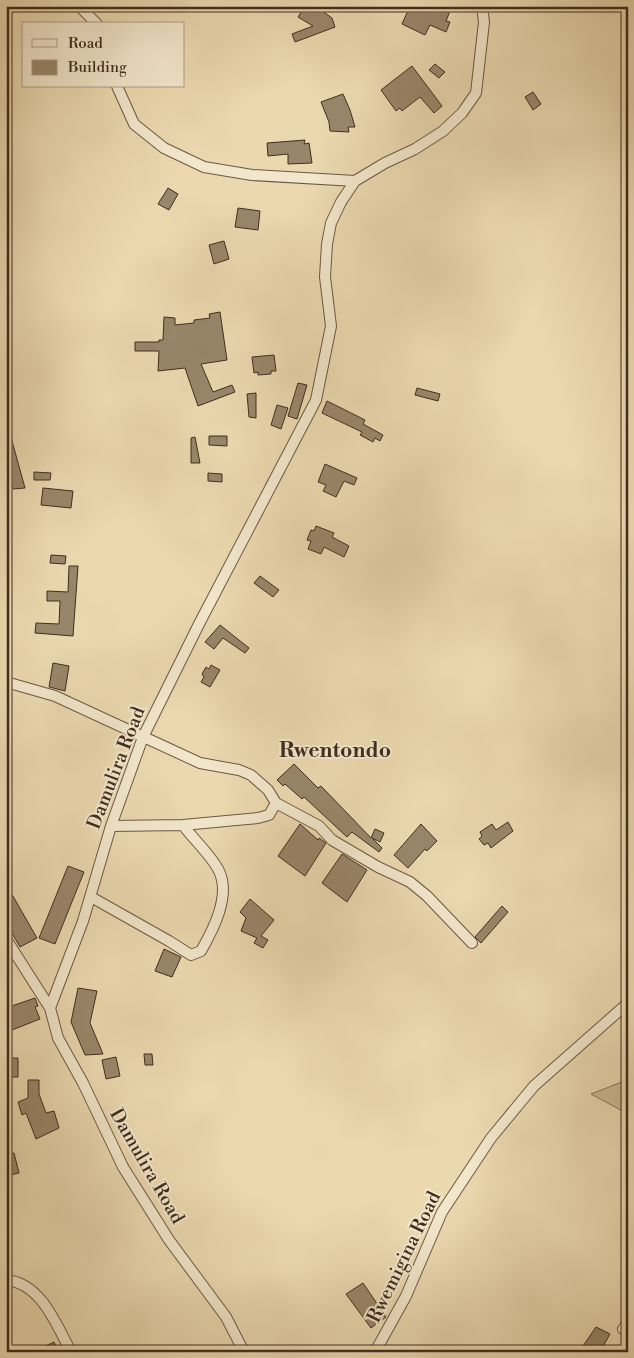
<svg xmlns="http://www.w3.org/2000/svg" width="634" height="1358" font-family="'Libre Bodoni',serif">
<style>
.green{fill:#cebb97;stroke:#87745b}
.building{fill:#99866a;stroke:#402d1f}
.lines{fill:none;stroke-linecap:round;stroke-linejoin:round}
.minor-casing{stroke:#6b5843;stroke-width:12}
.minor{stroke:#f2e6cb;stroke-width:10}
.labels{text-anchor:middle;dominant-baseline:central;stroke-width:4;stroke-linejoin:round;paint-order:stroke}
.street-label{font-size:19px;fill:#402d1f;stroke:#f2e6cb}
.quarter-label{font-size:21px;font-weight:bold;fill:#402d1f;stroke:#f2e6cb}
</style>
<rect width="100%" height="100%" fill="#ebd8af"/>
<filter id="stains"><feTurbulence type="fractalNoise" baseFrequency=".004" numOctaves="4"/><feColorMatrix values="0 0 0 0 .2 0 0 0 0 .09 0 0 0 0 .02 0 0 0 .5 -.17"/></filter>
<radialGradient id="worn" r=".72"><stop offset=".6" stop-color="#630" stop-opacity="0"/><stop offset="1" stop-color="#630" stop-opacity=".3"/></radialGradient>
<path class="green" d="M628 1065V1114L591 1094 622 1082Z"/>
<path class="building" d="M305 6H315L332 18 335 27 295 42 292 34 313 26 298 17Z
M410 6H452L446 21 450 22 446 32 430 25 425 35 402 24Z
M435 64 445 72 439 78 429 70Z
M412 66 442 106 434 113 420 97 402 111 400 108 396 111 381 90Z
M533 92 541 104 533 110 525 97Z
M343 94 350 110 355 127H348L349 132 330 131 329 122 321 102Z
M305 140 304 144 309 143 312 163 288 164V154L268 156 267 143Z
M168 188 178 194 169 210 158 204Z
M238 208 260 211 258 230 235 227Z
M224 241 229 259 214 264 209 245Z
M220 312 227 360 201 364 213 392 232 385 235 392 198 406 185 368 158 371 159 351H135V342H159V340H163L164 317 175 318V325L194 323V320L210 318 209 314Z
M274 355 276 371H271V374L258 375V372L254 373 252 357Z
M298 383 307 385 297 419 288 416Z
M417 388 440 394 438 401 415 395Z
M256 393V418L249 417 247 394Z
M327 401 365 420 363 424 383 435 380 441 375 438 373 442 360 435 362 432 322 413Z
M277 405 288 408 281 429 271 425Z
M6 430H9L25 488 13 489 6 470Z
M209 436H227V446L209 445Z
M195 437 200 463H191V438Z
M325 464 357 478 354 485 344 481 336 497 323 491 326 485 318 482Z
M34 472 51 473 50 480H34Z
M208 473 222 474V482L208 481Z
M43 488 73 491 71 508 41 505Z
M316 526 334 533 332 537 349 546 344 557 324 547 321 554 308 549 311 541 307 540 311 530 314 531Z
M51 555 66 556 65 564 50 563Z
M69 566H78L73 636 35 633 36 623 59 624 60 601H47V591L68 592Z
M260 576 279 590 273 597 254 583Z
M220 625 249 648 245 653 223 638 214 649 205 642Z
M53 663 69 666 65 691 49 687Z
M211 665 220 670 210 687 201 682 204 677 202 674 206 667 209 669Z
M294 764 318 788 321 786 371 838 375 829 384 833 380 842 372 838 382 848 379 852 352 832 347 837 304 797 302 799 285 784 283 786 277 780Z
M508 822 513 831 491 848 488 843 484 845 479 839 482 836 480 832 492 824 496 830Z
M300 824 318 840 319 838 326 843 305 876 278 856Z
M421 824 437 841 427 851 425 849 408 868 394 855Z
M342 854 367 870 347 902 322 883Z
M68 866 84 872 55 944 39 938Z
M6 884 37 938 20 947 6 923Z
M250 899 274 920 261 936 268 940 263 948 254 943 257 938 241 931 246 918 240 912Z
M502 906 508 912 481 943 475 937Z
M164 949 181 957 172 977 155 971Z
M78 988 97 991 90 1023 103 1054 85 1055 71 1022Z
M35 998 38 1006 35 1007 40 1019 12 1030 6 1015V1008Z
M144 1054H152L153 1065H145Z
M116 1057 120 1076 106 1079 102 1060Z
M7 1058H18V1077H7Z
M28 1080H39V1094L46 1113 54 1111 59 1128 36 1139 26 1113 22 1115 18 1102 28 1098Z
M14 1153 19 1173 6 1176V1154Z
M363 1283 386 1317 371 1328 346 1294Z
M596 1327 610 1334 600 1352H594L583 1346Z
M54 1342 59 1352H34Z"/>
<g class="lines">
<g class="minor-casing">
<path id="minor" d="M79 6 97 24
M117 86 134 124 164 148 204 167 252 175 355 181 385 163 415 149 443 131 462 113 476 93 484 22 482 6
M6 682 55 696 200 763 239 770 251 775 268 790 276 803 319 826 332 840 378 867 410 882 427 896 472 943
M111 826 183 825 258 818 269 815 276 803
M91 897 169 941 191 955 201 951C213 930 231 896 219 871 212 856 193 839 183 825
M6 939 50 1008
M6 1280C41 1283 56 1324 71 1352
M623 1329 628 1323
M244 1352 226 1317 169 1240 123 1167 83 1083 58 1038 50 1008 83 921 111 826 143 737 199 624 316 400 331 326 325 277 327 244 331 223 341 202 355 181
M375 1352 406 1296 442 1212 491 1138 534 1086 628 1003"/>
</g>
<use href="#minor" class="minor"/>
</g>
<g class="labels">
<g class="street-label">
<text transform="translate(116 768) rotate(-69)">Damulira Road</text>
<text transform="translate(147 1166) rotate(60)">Damulira Road</text>
<text transform="translate(404 1257) rotate(-64)">Rwemigina Road</text>
</g>
<g class="quarter-label">
<text x="335" y="751">Rwentondo</text>
</g>
</g>
<rect width="634" height="1358" fill="none" stroke="#ebd8af" stroke-width="25"/>
<rect x="8" y="8" width="619" height="1343" fill="none" stroke="#402d1f" stroke-width="2.5"/>
<rect x="12" y="12" width="609" height="1333" fill="none" stroke="#402d1f"/>
<rect x="22" y="22" width="162" height="65" fill="#f2e6cb" stroke="#ab9c86"/>
<rect x="32" y="39" width="25" height="8" fill="#f2e6cb" stroke="#ab9c86"/>
<text x="68" y="48" font-size="15" fill="#402d1f">Road</text>
<rect x="32" y="60" width="25" height="15" fill="#99866a" stroke="#ab9c86"/>
<text x="68" y="72" font-size="15" fill="#402d1f">Building</text>
<rect width="100%" height="100%" filter="url(#stains)"/>
<rect width="100%" height="100%" fill="url(#worn)"/>
</svg>
